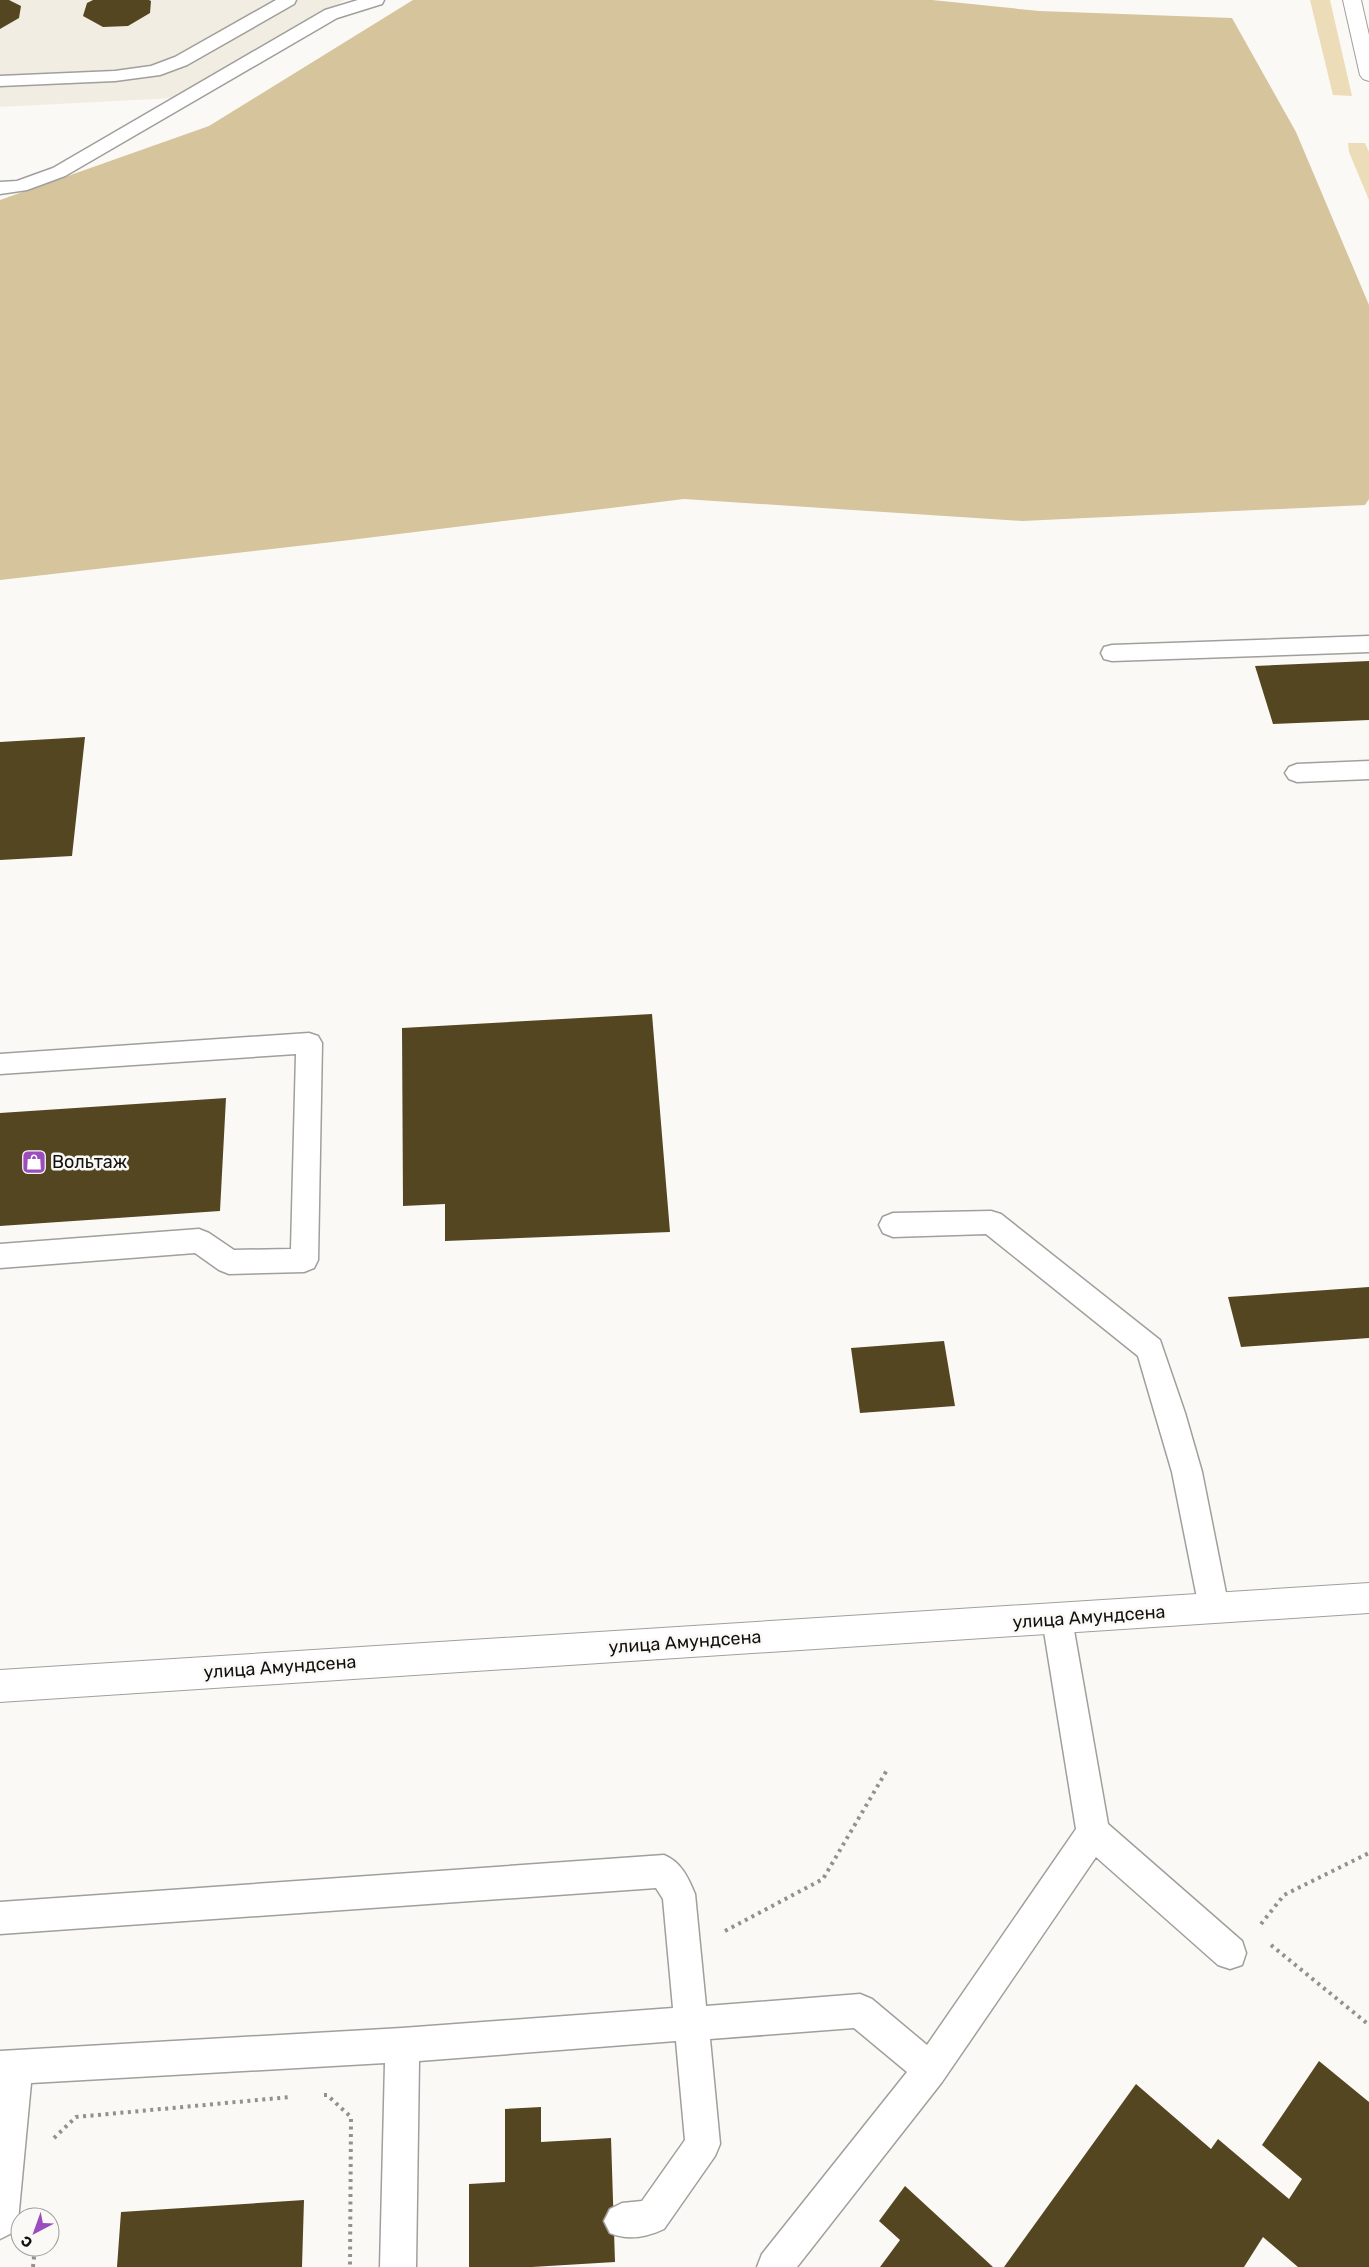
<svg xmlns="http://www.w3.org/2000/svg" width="1369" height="2267" font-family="Rubik,sans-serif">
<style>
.built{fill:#f2ede2}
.green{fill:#ecdcb8}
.forest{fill:#d5c49c}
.building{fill:#554622}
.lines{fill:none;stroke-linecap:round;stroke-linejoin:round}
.service-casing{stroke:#a19f9b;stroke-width:3}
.tertiary-casing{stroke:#a19f9b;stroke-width:2}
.secondary-casing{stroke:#a19f9b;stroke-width:2}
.path{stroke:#93918e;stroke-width:4;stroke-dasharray:3 4.5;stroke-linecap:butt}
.service{fill:#fff;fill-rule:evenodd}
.tertiary{fill:#fff;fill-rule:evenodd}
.secondary{fill:#fff;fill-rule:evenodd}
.labels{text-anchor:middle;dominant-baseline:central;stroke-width:5;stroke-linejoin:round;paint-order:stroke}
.poi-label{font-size:18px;fill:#121110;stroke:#fbf9f5;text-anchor:start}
.street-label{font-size:18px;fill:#121110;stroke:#fbf9f5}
</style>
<rect width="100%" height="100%" fill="#fbf9f5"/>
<path class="built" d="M0 0H345L174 98 0 107Z"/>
<path class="green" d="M1310 0H1330L1352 96 1333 95Z
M1348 143H1365L1369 152V200L1349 152Z"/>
<path class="forest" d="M413 0H932L1039 11 1232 18 1296 132 1369 305V499L1365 505 1022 521 684 499 350 540 0 580V200L209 126Z"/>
<path class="building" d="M0 0H9L21 6 19 18 0 29Z
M93 0H149L151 1 150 13 128 26 103 27 83 16 87 3Z
M1369 661V720L1273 724 1255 666Z
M85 737 72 856 0 860V742Z
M652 1014 670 1232 445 1241V1204L403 1206 402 1028Z
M226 1098 220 1211 0 1226V1113Z
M1369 1287V1338L1241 1347 1228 1297Z
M944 1341 955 1406 860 1413 851 1348Z
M1319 2061 1369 2102V2267H1298L1263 2237 1244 2267H1004L1136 2084 1211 2149 1218 2139 1289 2199 1302 2179 1262 2145Z
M541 2107V2142L611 2138 615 2262 532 2267H469V2184L505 2182V2109Z
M905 2186 993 2267H880L900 2240 879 2221Z
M304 2200 302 2267H117L121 2212Z"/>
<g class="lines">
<g class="service-casing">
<path id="service" d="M276 0H296L294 4 187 65 160 75 115 81 0 86V76L115 71 151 66 175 57Z
M358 0H384L382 4 337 18 65 176 27 190 0 194V182L17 181 53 168 325 10Z
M1369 636V652L1112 661 1104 659 1101 653 1104 647 1112 645Z
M1369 761V779L1297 782 1289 779 1285 773 1289 767 1297 764Z
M309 1033 318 1036 322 1043 318 1260 314 1268 304 1272 229 1274 219 1270 195 1253 0 1268V1244L199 1229 209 1233 234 1250 291 1249 296 1054 0 1074V1054Z
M991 1211 1001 1214 1160 1340 1185 1413 1202 1472 1229 1608 1225 1618 1214 1622 1203 1618 1199 1608 1172 1472 1138 1356 986 1234 893 1237 883 1233 879 1225 883 1217 893 1213Z
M1057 1605 1068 1609 1072 1619 1108 1824 1242 1941 1246 1953 1242 1965 1230 1969 1218 1965 1096 1857 942 2082 797 2267H757L762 2254 907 2072 854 2028 710 2039 720 2144 715 2156 664 2229C647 2237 628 2241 610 2233L604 2221 610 2209 622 2203 642 2201 685 2140 676 2041 419 2061 416 2267H380L385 2063 31 2083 18 2221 12 2233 0 2239V2051L402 2028 673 2008 663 1899 656 1888 0 1934V1902L664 1855C681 1862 688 1877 695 1894L706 2006 860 1994 872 1999 927 2045 1076 1829 1042 1619 1046 1609Z"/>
</g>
<g class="tertiary-casing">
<path id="tertiary" d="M1343 0H1361L1369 35V81L1363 79 1360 75Z"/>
</g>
<g class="secondary-casing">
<path id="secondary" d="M1369 1583V1613L0 1702V1670Z"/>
</g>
<path class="path" d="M1261 1924 1284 1895 1369 1853
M725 1931 823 1879 887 1770
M1271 1945 1369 2025
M324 2095H327L351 2117 350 2267
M54 2138 76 2117 290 2097
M33 2267 35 2247"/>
<use href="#service" class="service"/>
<use href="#tertiary" class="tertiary"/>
<use href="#secondary" class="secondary"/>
</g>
<defs>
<g id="shop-square" transform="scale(1.25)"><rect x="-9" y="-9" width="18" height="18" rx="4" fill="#9b4cbd" stroke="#fbf9f5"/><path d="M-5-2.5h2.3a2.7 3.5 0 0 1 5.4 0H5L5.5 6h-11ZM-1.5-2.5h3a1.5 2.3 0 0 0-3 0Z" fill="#fff"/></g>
</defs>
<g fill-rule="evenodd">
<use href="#shop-square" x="34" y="1162"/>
</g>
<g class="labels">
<g class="poi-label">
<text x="52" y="1162">Вольтаж</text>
</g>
<g class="street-label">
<text transform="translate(1089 1617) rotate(-4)">улица Амундсена</text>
<text transform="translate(685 1642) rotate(-4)">улица Амундсена</text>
<text transform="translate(280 1667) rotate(-4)">улица Амундсена</text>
</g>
</g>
<g transform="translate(35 2232) rotate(221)"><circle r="24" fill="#fbf9f5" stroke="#9e9c99"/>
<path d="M0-4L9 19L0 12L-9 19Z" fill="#9b4cbd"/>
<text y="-8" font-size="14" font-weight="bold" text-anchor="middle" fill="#121110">С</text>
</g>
</svg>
